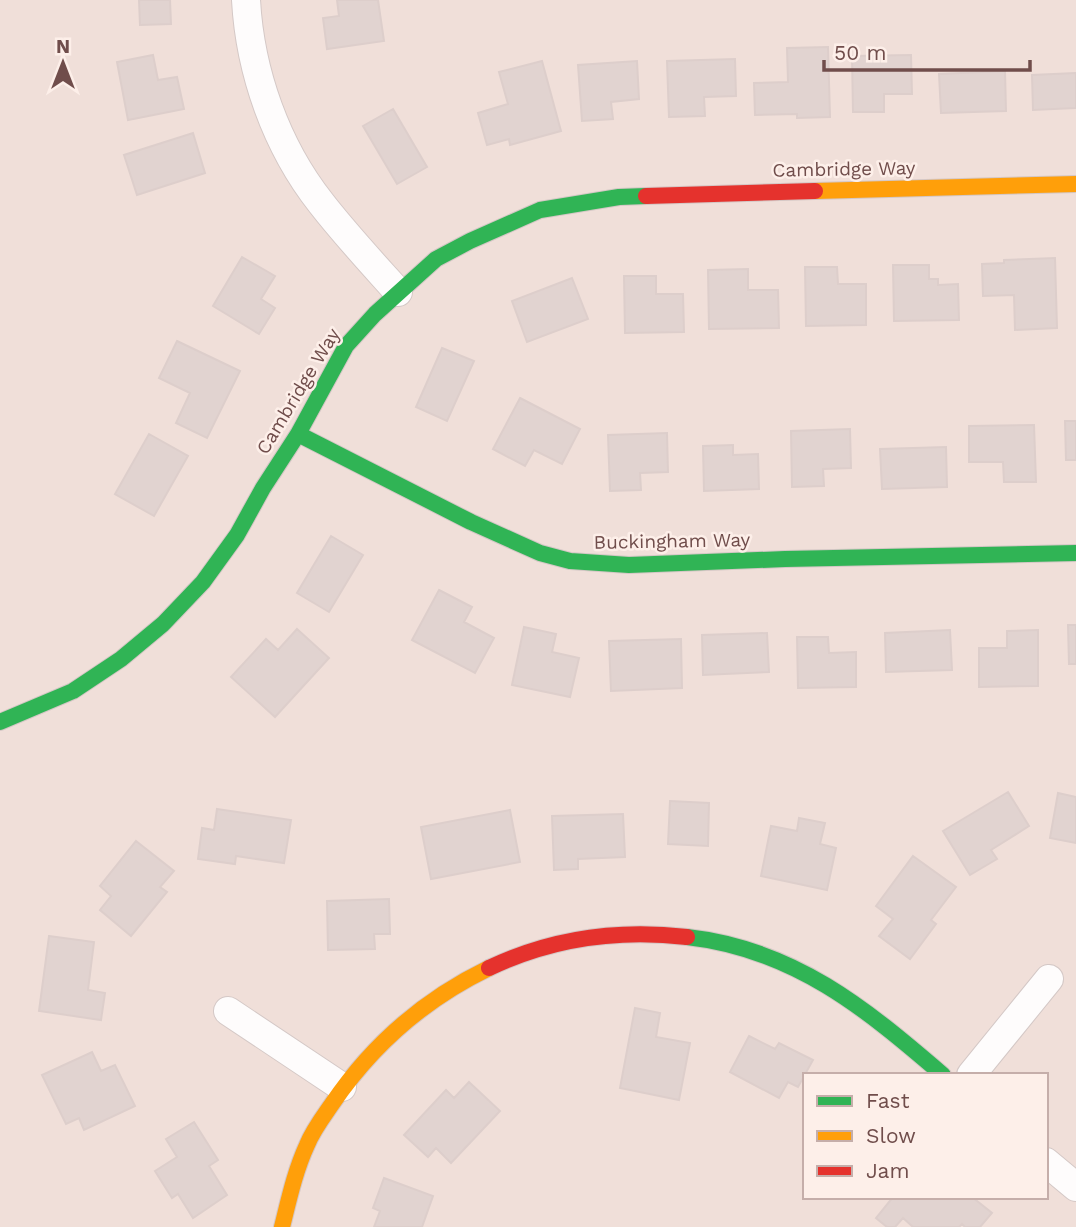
<svg xmlns="http://www.w3.org/2000/svg" width="1076" height="1227" font-family="'Work Sans',sans-serif">
<style>
.residential{fill:#f0dfd9;fill-rule:evenodd}
.building{fill:#e1d3d0;stroke:#ddcecb;stroke-width:2}
.lines{fill:none;stroke-linecap:round;stroke-linejoin:round}
.street-casing{stroke:#d4c8c6;stroke-width:30}
.fast-casing{stroke:#d4c7c5;stroke-width:18}
.slow-casing{stroke:#d4c7c5;stroke-width:18}
.jam-casing{stroke:#d4c7c5;stroke-width:18}
.street{stroke:#fefcfc;stroke-width:28}
.fast{stroke:#30b455;stroke-width:16}
.slow{stroke:#ff9f0a;stroke-width:16}
.jam{stroke:#e5322d;stroke-width:16}
.labels{text-anchor:middle;dominant-baseline:central;stroke-width:5;stroke-linejoin:round;paint-order:stroke}
.street-label{font-size:19px;fill:#704d4b;stroke:#fdefe9}
</style>
<rect width="100%" height="100%" fill="#f5ece8"/>
<path class="residential" d="M0 0H1076V1227H0ZM805 1075H1046V1197H805Z"/>
<path class="building" d="M139 0H170L171 24 140 25Z
M337 0H378L384 41 327 49 323 18 339 16Z
M828 47 830 117 797 118V114L755 115 754 83 788 82 787 48Z
M153 55 158 80 177 77 184 109 128 120 117 62Z
M911 55 912 94H884V112H853L852 56Z
M735 59 736 96 704 97 705 116 669 117 667 61Z
M542 61 561 131 510 145 509 139 487 145 478 113 508 104 499 72Z
M637 61 639 99 611 102 613 119 582 121 578 65Z
M1005 71 1006 111 941 113 939 74Z
M1076 73V108L1033 110 1032 75Z
M393 109 427 167 397 184 363 126Z
M193 133 205 173 137 195 124 155Z
M242 257 275 276 261 299 275 308 259 334 213 306Z
M1055 258 1057 328 1015 330 1014 295 983 296 982 264 1004 263V260Z
M893 265H929V279H938V285L958 284 959 320 894 321Z
M805 267H837L838 284H866V325L806 326Z
M748 269V290H778L779 328 709 329 708 270Z
M624 276H656V294H683L684 332 625 333Z
M572 278 588 319 527 342 512 301Z
M177 341 240 371 207 438 176 423 190 393 159 378Z
M442 348 474 361 447 421 416 407Z
M520 398 580 429 562 464 534 450 525 466 493 449Z
M1065 421H1076V460H1066Z
M1034 425 1036 482H1004L1003 462H969V426Z
M850 429 851 468 823 469 824 486 792 487 791 431Z
M667 433 668 472 640 473 641 490 610 491 608 435Z
M149 434 188 456 154 516 115 494Z
M733 445V455L758 454 759 489 704 491 703 446Z
M946 447 947 487 882 489 880 449Z
M331 536 363 555 329 612 297 593Z
M439 590 472 607 464 622 494 638 475 673 412 640Z
M1068 625H1076V664H1069Z
M524 627 556 634 552 652 579 658 570 697 512 685Z
M297 629 329 658 275 717 231 677 266 639 278 650Z
M950 630 952 670 886 672 885 633Z
M1038 630V686L979 687V648H1007V631Z
M767 633 769 672 703 675 702 635Z
M797 637H828L829 653 856 652V687L798 688Z
M681 639 682 688 611 691 609 641Z
M1008 792 1029 826 991 850 997 859 970 875 943 831Z
M1058 793 1076 797V843L1050 838Z
M670 801 709 803 708 846 668 844Z
M217 809 291 820 284 863 236 856 235 864 198 859 202 828 214 830Z
M510 810 520 862 431 879 421 827Z
M623 814 625 857 578 859V869L554 870 552 816Z
M799 818 825 823 820 844 836 848 827 890 761 876 771 826 797 831Z
M136 841 174 871 160 887 167 892 131 936 100 910 111 896 100 886Z
M913 856 956 887 931 920 936 924 910 959 879 936 893 919 876 906Z
M389 899 390 934H374L375 949 328 950 327 901Z
M49 936 94 942 88 990 105 993 101 1020 39 1011Z
M635 1008 660 1013 656 1037 690 1043 679 1100 620 1088Z
M749 1036 775 1049 779 1043 813 1060 798 1087 788 1082 779 1098 730 1072Z
M92 1052 101 1071 115 1065 135 1106 84 1130 79 1118 66 1124 42 1075Z
M469 1082 500 1111 451 1163 436 1148 428 1157 404 1135 446 1090 454 1098Z
M194 1122 218 1160 209 1166 227 1195 193 1218 178 1194 172 1198 155 1171 177 1157 166 1139Z
M384 1178 433 1196 422 1227H374L380 1211 373 1208Z
M893 1197H972L992 1213 980 1227H965L962 1224 959 1227H913L903 1218 895 1227H887L876 1218Z"/>
<g class="lines">
<g class="street-casing">
<path id="street" d="M246 0C250 72 276 146 321 203 345 234 372 263 398 292
M228 1011 342 1087
M971 1075 1049 979
M1046 1162 1076 1187"/>
</g>
<g class="fast-casing">
<path id="fast" d="M298 434 471 522 540 553 570 561 629 565 785 559 1076 553
M0 722 73 691 121 659 163 624 203 582 237 535 263 488 298 434 346 346 375 314 436 259 470 241 540 210 619 197 646 196
M687 937C794 949 865 1008 943 1075"/>
</g>
<g class="slow-casing">
<path id="slow" d="M815 191 1076 184
M282 1227C289 1199 295 1171 307 1145 313 1130 323 1117 332 1104 372 1045 425 999 489 968"/>
</g>
<g class="jam-casing">
<path id="jam" d="M646 196 815 191
M489 968C552 938 618 929 687 937"/>
</g>
<use href="#street" class="street"/>
<use href="#fast" class="fast"/>
<use href="#slow" class="slow"/>
<use href="#jam" class="jam"/>
</g>
<g class="labels">
<g class="street-label">
<text transform="translate(844 169) rotate(-1)">Cambridge Way</text>
<text transform="translate(298 391) rotate(-59)">Cambridge Way</text>
<text transform="translate(672 541) rotate(-1)">Buckingham Way</text>
</g>
</g>
<rect x="803" y="1073" width="245" height="126" fill="#fdefe9" stroke="#c5aeaa" stroke-width="2"/>
<rect x="817" y="1096" width="35" height="10" fill="#30b455" stroke="#c5aeaa" stroke-width="2"/>
<text x="866" y="1108" font-size="21" fill="#704d4b">Fast</text>
<rect x="817" y="1131" width="35" height="10" fill="#ff9f0a" stroke="#c5aeaa" stroke-width="2"/>
<text x="866" y="1143" font-size="21" fill="#704d4b">Slow</text>
<rect x="817" y="1166" width="35" height="10" fill="#e5322d" stroke="#c5aeaa" stroke-width="2"/>
<text x="866" y="1178" font-size="21" fill="#704d4b">Jam</text>
<g transform="translate(63 63)" stroke="#fdefe9" stroke-width="5" paint-order="stroke">
<path d="M0-5L12 26L0 18L-12 26Z" fill="#704d4b"/>
<text y="-10" font-size="19" font-weight="bold" text-anchor="middle" fill="#704d4b">N</text>
</g>
<path d="M824 60v10h206v-10" fill="none" stroke="#704d4b" stroke-width="3.5"/>
<text x="834" y="60" font-size="21" fill="#704d4b" stroke="#fdefe9" stroke-width="5" paint-order="stroke">50 m</text>
</svg>
